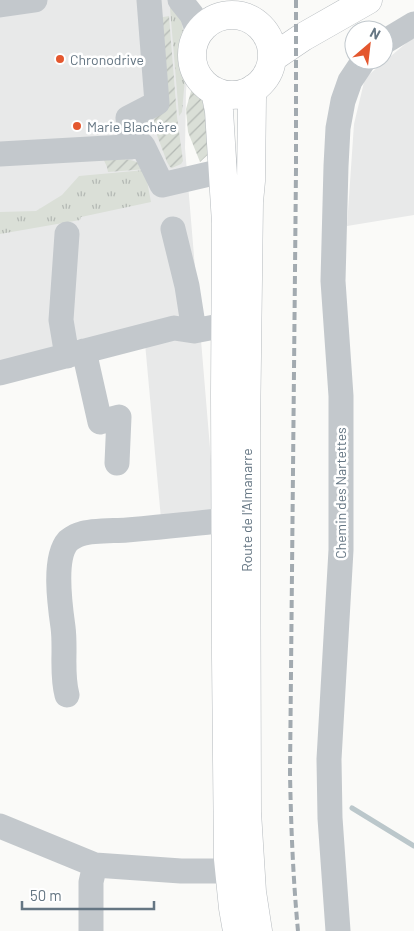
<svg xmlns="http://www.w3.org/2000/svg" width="414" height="931" font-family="Barlow,sans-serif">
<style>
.built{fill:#e8e9e9}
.grass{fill:url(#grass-tufts)}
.garden{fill:url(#garden-furrows)}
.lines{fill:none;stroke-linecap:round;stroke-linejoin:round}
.stream{stroke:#bbc7cb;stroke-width:5}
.major-casing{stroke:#b5babe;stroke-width:29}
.minor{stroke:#c3c8cc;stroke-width:25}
.major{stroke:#fff;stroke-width:28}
.rail{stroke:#a2aab0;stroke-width:4;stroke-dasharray:8 4;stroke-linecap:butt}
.poi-dot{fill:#e4572e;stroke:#fff;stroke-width:2}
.labels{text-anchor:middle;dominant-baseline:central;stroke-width:5;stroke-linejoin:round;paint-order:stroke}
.poi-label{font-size:14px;fill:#657683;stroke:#fff;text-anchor:start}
.street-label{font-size:14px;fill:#657683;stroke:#fff}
</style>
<defs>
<pattern id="grass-tufts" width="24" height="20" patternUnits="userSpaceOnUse" patternTransform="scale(1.25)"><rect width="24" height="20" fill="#dadfd7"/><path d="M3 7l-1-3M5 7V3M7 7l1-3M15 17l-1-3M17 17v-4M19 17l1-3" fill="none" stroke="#b4b9b4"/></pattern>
<pattern id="garden-furrows" width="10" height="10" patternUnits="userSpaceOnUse" patternTransform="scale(1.25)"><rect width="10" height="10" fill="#dadfd7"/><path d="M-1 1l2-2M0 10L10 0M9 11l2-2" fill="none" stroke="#b4b9b4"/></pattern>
</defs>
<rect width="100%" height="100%" fill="#fafaf8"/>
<path class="built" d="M0 0H195L186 91 185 148 216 520 161 519 144 332 0 361Z
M411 39H414V215L347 226 354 124 365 78Z"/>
<path class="grass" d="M170 8H174L180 14 183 30 181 36 178 52 180 65 185 78 182 112 179 116Z
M145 170 151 202 81 217 80 220 0 234V212L36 211 62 195 79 176Z"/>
<path class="garden" d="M169 16 177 117 183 161 181 164 172 168 170 167 167 162 154 127 158 18Z
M194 81 208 97 214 149 200 162 188 132 186 109Z
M102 156C115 158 138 158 147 169L108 172 107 167Z"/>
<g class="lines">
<path class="stream" d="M352 808 414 846"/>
<g class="major-casing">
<path id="major" d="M192 55a40 40 0 1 1 80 0a40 40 0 1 1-80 0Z
M272 58 303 37 368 0
M254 88 252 97 251 181 249 202 246 433 247 812 252 892 258 931
M215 91 219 111 226 223 225 395 226 657 228 859 233 908 237 931"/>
</g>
<path class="minor" d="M180 0 192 15 198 32
M0 5 35 0
M384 42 414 24
M131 147 128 118 157 103 149 0
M0 154 143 146 162 185 222 171
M173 229 187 286 194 331
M67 234 61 320 67 356
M84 351 100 422 119 417 117 463
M0 373 174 328 194 331 225 325
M67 695C61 673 66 650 63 627 60 606 53 558 68 541 72 538 76 535 81 534 93 530 113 531 127 530 160 527 193 524 225 520
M0 826 95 865 181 871H229
M91 931V882L95 865
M338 931 330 818 329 759 341 550V396L333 281 336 166 338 128 343 101 350 81 364 60"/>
<use href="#major" class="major"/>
<path class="rail" d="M296 0V169L290 773C291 826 293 878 298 931"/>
</g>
<g class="poi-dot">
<circle cx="60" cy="59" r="5"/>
<circle cx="77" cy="126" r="5"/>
</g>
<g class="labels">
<g class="poi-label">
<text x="70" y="59">Chronodrive</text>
<text x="87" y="126">Marie Blachère</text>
</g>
<g class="street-label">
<text transform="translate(340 493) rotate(-90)">Chemin des Nartettes</text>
<text transform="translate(246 510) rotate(-90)">Route de l'Almanarre</text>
</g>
</g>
<g transform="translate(369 45) rotate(28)"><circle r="24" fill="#ffffff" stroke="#c1c8cd"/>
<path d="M0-4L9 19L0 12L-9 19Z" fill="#e4572e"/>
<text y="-8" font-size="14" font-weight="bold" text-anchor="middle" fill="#657683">N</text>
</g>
<path d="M22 901v8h132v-8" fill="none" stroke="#657683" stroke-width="2.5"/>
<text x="30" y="901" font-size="15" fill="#657683" stroke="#ffffff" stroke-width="4" paint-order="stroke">50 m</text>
</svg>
